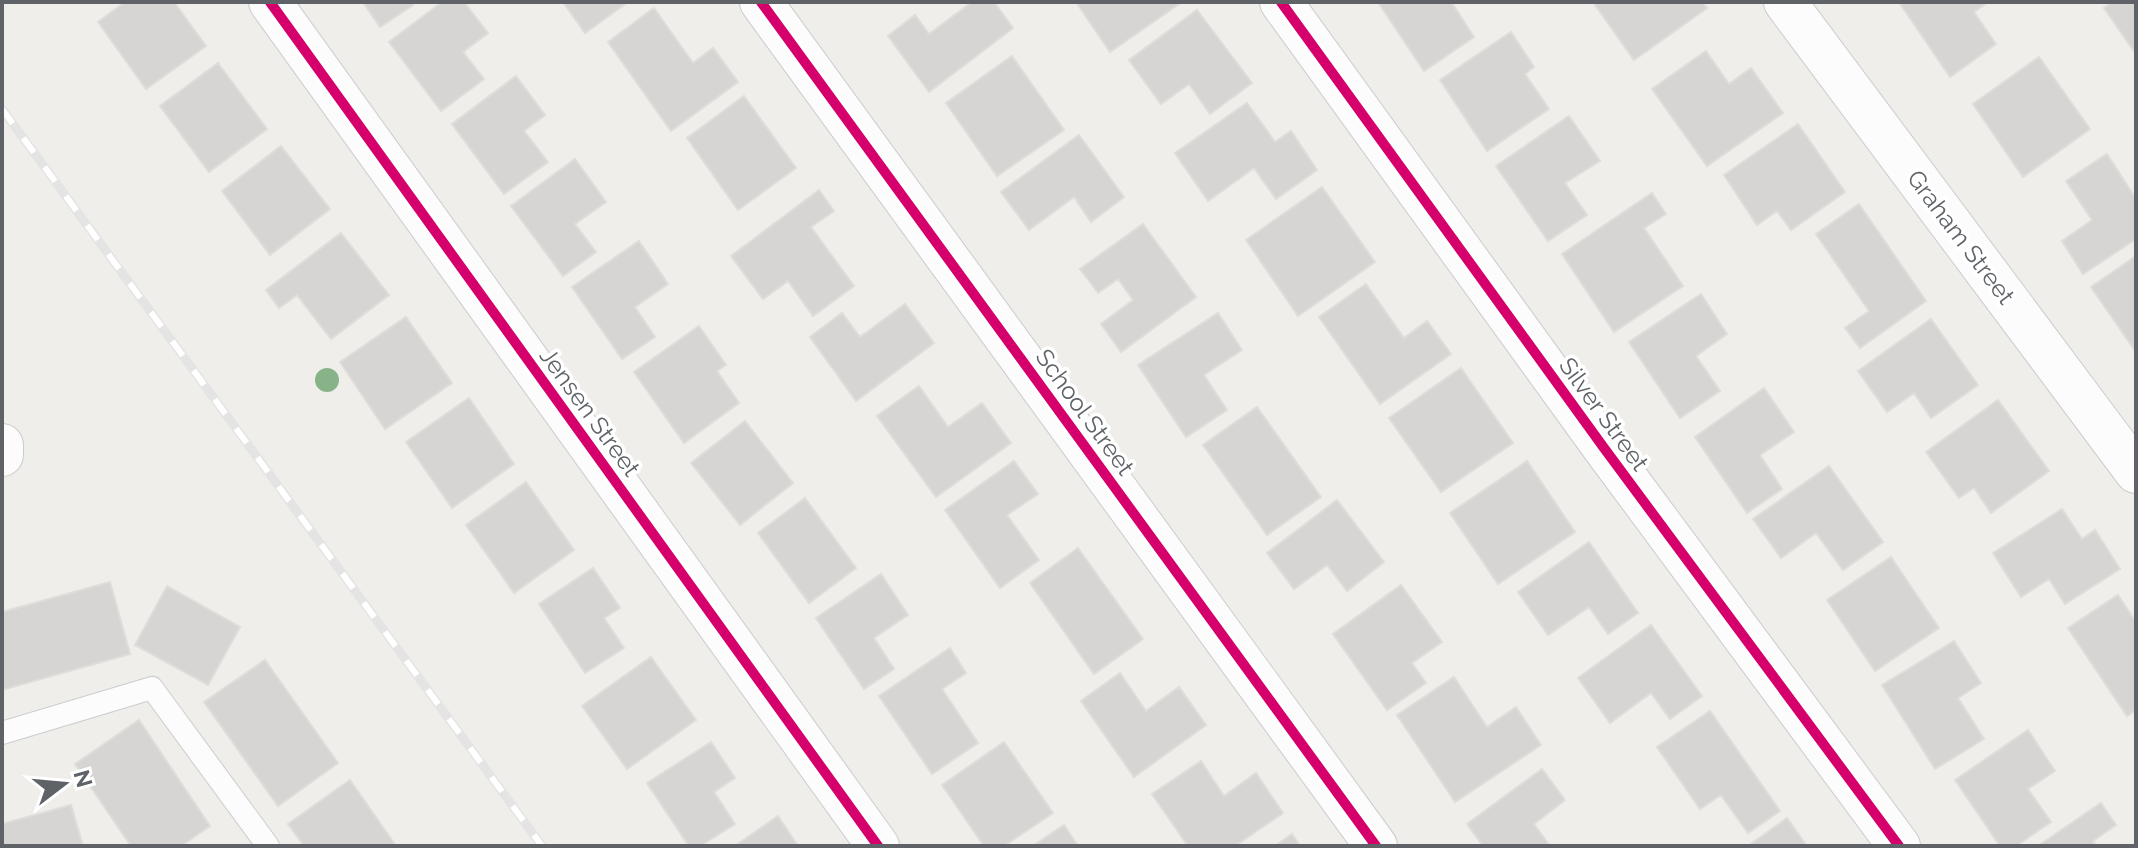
<svg xmlns="http://www.w3.org/2000/svg" width="2138" height="848" font-family="Raleway,sans-serif">
<style>
.building{fill:#d6d5d3;stroke:#deddd9;stroke-width:2}
.lines{fill:none;stroke-linecap:round;stroke-linejoin:round}
.lane-casing{stroke:#cbcccc;stroke-width:24}
.street-casing{stroke:#cbcccc;stroke-width:44}
.lane{stroke:#fdfcfc;stroke-width:22}
.street{stroke:#fdfcfc;stroke-width:42}
.rail-casing{stroke:#e4e4e4;stroke-width:9}
.rail{stroke:#fff;stroke-width:6;stroke-dasharray:18;stroke-linecap:butt}
.cycleway-casing{stroke:#fff;stroke-width:15}
.cycleway{stroke:#d6006c;stroke-width:10}
.tree{fill:#88b388}
.labels{text-anchor:middle;dominant-baseline:central;stroke-width:7;stroke-linejoin:round;paint-order:stroke}
.street-label{font-size:24px;fill:#5f6368;stroke:#fff}
</style>
<rect width="100%" height="100%" fill="#efeeea"/>
<path class="building" d="M125 2H174L206 46 146 89 98 22Z
M363 2H411L413 5 380 27Z
M442 2H464L488 33 463 52 484 79 441 111 389 42Z
M563 2H628L585 33Z
M972 2H994L1013 28 929 92 888 36 915 15 929 34Z
M1076 2H1182L1110 52Z
M1378 2H1453L1452 3 1474 37 1424 71Z
M1593 2H1702L1707 8 1634 60Z
M1906 2H1988L1974 12 1996 44 1950 77 1901 5Z
M2112 2H2136V47L2133 50 2104 8Z
M654 8 693 63 713 48 738 82 671 131 608 42Z
M1197 10 1252 83 1210 114 1189 84 1161 104 1129 60Z
M1511 32 1534 67 1525 74 1549 109 1487 151 1440 80Z
M1706 51 1729 84 1751 68 1783 113 1707 166 1652 89Z
M1012 56 1064 130 997 176 946 103Z
M2039 57 2090 129 2023 177 1973 104Z
M218 63 267 129 209 172 160 106Z
M516 76 545 115 524 131 548 162 504 194 452 124Z
M744 96 796 168 738 210 687 138Z
M1247 103 1275 142 1291 131 1317 170 1276 199 1254 168 1208 201 1175 153Z
M1569 116 1600 161 1565 183 1587 215 1548 241 1496 166Z
M1798 124 1845 192 1791 230 1777 211 1757 225 1724 175Z
M1079 135 1124 197 1091 222 1074 197 1029 230 1001 192Z
M281 146 330 209 270 255 222 191Z
M2107 154 2136 199V239L2083 274 2062 241 2092 220 2066 181Z
M575 159 606 202 575 224 596 252 563 276 511 206Z
M1322 187 1375 262 1298 316 1246 240Z
M819 190 834 211 811 227 854 286 813 316 788 281 763 299 731 256Z
M1652 193 1666 214 1644 228 1683 286 1614 332 1562 254Z
M1859 204 1926 301 1860 348 1845 328 1869 311 1816 234Z
M1143 224 1196 297 1121 352 1101 324 1133 300 1118 279 1098 293 1080 269Z
M341 233 389 295 331 339 297 295 279 308 266 290Z
M639 241 668 284 635 307 655 337 622 359 572 287Z
M2136 256V352L2091 287Z
M1366 284 1404 338 1427 321 1451 354 1380 404 1319 317Z
M1701 294 1727 334 1696 356 1720 391 1680 418 1629 342Z
M905 304 934 343 856 401 810 337 842 313 860 337Z
M1218 313 1242 350 1204 375 1227 410 1186 437 1138 365Z
M406 317 452 383 385 429 340 362Z
M1931 319 1978 385 1931 418 1914 393 1887 412 1858 371Z
M699 326 726 365 717 371 739 403 684 443 634 372Z
M1461 368 1513 443 1441 492 1389 418Z
M919 386 948 427 982 403 1011 443 936 497 877 416Z
M1764 388 1794 432 1760 455 1782 489 1747 513 1695 437Z
M469 398 514 464 452 508 406 442Z
M1998 400 2049 471 1991 513 1974 488 1959 498 1926 452Z
M1257 407 1321 497 1267 535 1203 445Z
M745 421 793 483 740 525 691 463Z
M1014 461 1038 494 1007 515 1039 560 1000 588 945 510Z
M1527 461 1575 532 1498 584 1450 513Z
M1829 466 1883 542 1843 570 1816 533 1781 558 1753 519Z
M526 482 574 550 514 593 466 525Z
M805 498 856 568 809 603 758 533Z
M1337 500 1384 562 1347 591 1327 565 1294 589 1267 553Z
M2062 509 2082 539 2095 530 2120 569 2065 604 2049 579 2021 597 1993 553Z
M1589 542 1638 613 1608 634 1589 607 1548 635 1518 592Z
M1078 548 1143 639 1094 674 1030 583Z
M1891 557 1939 628 1875 671 1827 600Z
M593 568 620 608 604 618 624 648 585 673 539 604Z
M881 574 908 615 874 638 894 669 864 689 816 618Z
M110 582 130 654 2 690V612Z
M1401 585 1442 642 1412 663 1426 683 1387 710 1333 634Z
M167 586 240 627 208 685 135 645Z
M2118 595 2136 622V710L2127 716 2068 628Z
M1651 625 1702 696 1670 719 1651 693 1610 723 1578 678Z
M1954 641 1981 683 1958 698 1984 739 1935 769 1882 685Z
M950 648 966 673 942 689 978 743 932 774 879 696Z
M651 657 696 720 627 769 582 706Z
M265 660 338 763 278 806 204 702Z
M1120 673 1146 711 1179 687 1206 725 1134 777 1081 701Z
M1454 677 1487 727 1516 707 1541 745 1455 802 1397 715Z
M1710 711 1780 811 1748 833 1721 795 1700 809 1657 747Z
M139 720 210 826 181 846H131L75 764Z
M2028 730 2055 771 2028 789 2051 822 2016 846H2000L1955 780Z
M711 742 735 778 714 792 735 824 700 846H689L647 783Z
M1004 742 1053 813 1004 846H984L942 785Z
M1201 761 1224 796 1256 773 1283 813 1235 846H1188L1152 794Z
M1542 769 1565 800 1534 824 1550 846H1483L1467 824Z
M350 780 396 846H304L288 824Z
M2101 803 2116 825 2093 841 2096 846H2038Z
M71 805 83 846H2V824Z
M778 816 798 846H735Z
M1787 818 1807 846H1748Z
M1064 825 1078 846H1033Z
M1292 834 1300 846H1275Z"/>
<g class="lines">
<g class="lane-casing">
<path id="lane" d="M2 733 152 688 268 846"/>
</g>
<g class="street-casing">
<path id="street" d="M270 2 878 846
M761 2 1376 846
M1281 2 1604 448 1899 846
M1785 2 2136 472
M2 445V455"/>
</g>
<use href="#lane" class="lane"/>
<use href="#street" class="street"/>
<g class="rail-casing">
<path id="rail" d="M2 109 542 846"/>
</g>
<use href="#rail" class="rail"/>
<g class="cycleway-casing">
<path id="cycleway" d="M270 2 878 846
M761 2 1376 846
M1281 2 1604 448 1899 846"/>
</g>
<use href="#cycleway" class="cycleway"/>
</g>
<circle class="tree" cx="327" cy="380" r="12"/>
<g class="labels">
<g class="street-label">
<text transform="translate(1961 237) rotate(53)">Graham Street</text>
<text transform="translate(590 412) rotate(54)">Jensen Street</text>
<text transform="translate(1085 412) rotate(54)">School Street</text>
<text transform="translate(1604 414) rotate(54)">Silver Street</text>
</g>
</g>
<rect width="2138" height="848" fill="none" stroke="#5f6368" stroke-width="8"/>
<g transform="translate(64 784) rotate(74)" stroke="#ffffff" stroke-width="6" paint-order="stroke">
<path d="M0-6L14 30L0 20L-14 30Z" fill="#5f6368"/>
<text y="-12" font-size="22" font-weight="bold" text-anchor="middle" fill="#5f6368">N</text>
</g>
</svg>
